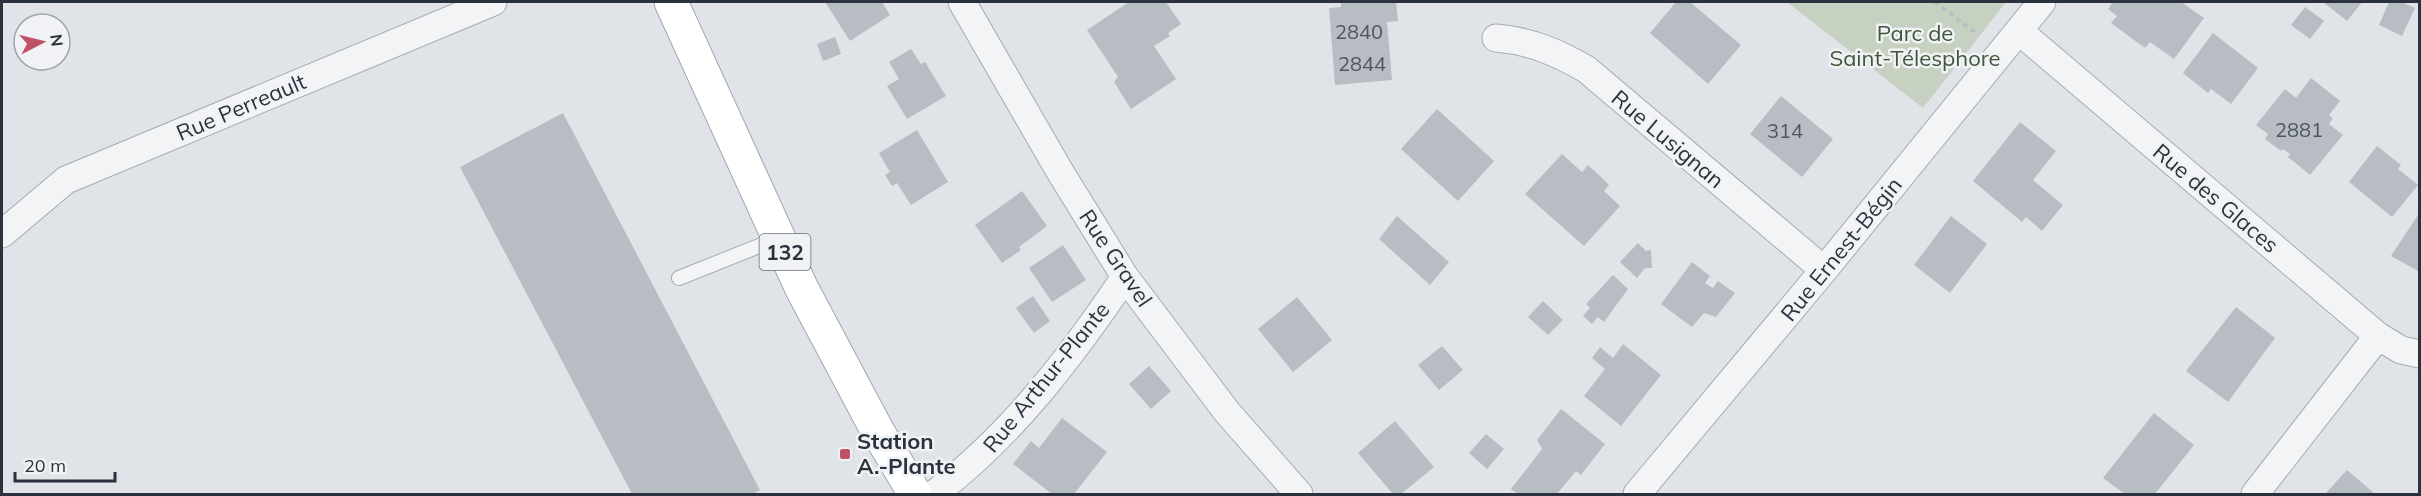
<svg xmlns="http://www.w3.org/2000/svg" width="2421" height="496" font-family="Mulish,sans-serif">
<style>
.green{fill:#c6d1c2}
.building{fill:#b8bdc4}
.lines{fill:none;stroke-linecap:round;stroke-linejoin:round}
.lane-casing{stroke:#a6aab1;stroke-width:16}
.street-casing{stroke:#a6aab1;stroke-width:29}
.primary-casing{stroke:#a1a8b2;stroke-width:35}
.path{stroke:#bbbec2;stroke-width:4;stroke-dasharray:4.5 4.5;stroke-linecap:butt}
.lane{stroke:#f3f4f6;stroke-width:14}
.street{stroke:#f3f4f6;stroke-width:27}
.primary{stroke:#fff;stroke-width:33}
.poi-dot{fill:#c15166;stroke:#f0f2f5;stroke-width:2}
.labels{text-anchor:middle;dominant-baseline:central;stroke-width:5;stroke-linejoin:round;paint-order:stroke}
.number-label{font-size:20px;fill:#4e555f}
.shield{fill:#f0f2f5;stroke:#656c74;stroke-width:1.5}
.shield-label{font-size:21px;font-weight:bold;fill:#2a323d}
.park-label{font-size:22px;fill:#405839;stroke:#f0f2f5}
.street-label{font-size:22px;fill:#2a323d;stroke:#f0f2f5}
.poi-label{font-size:22px;font-weight:bold;fill:#2a323d;stroke:#f0f2f5;text-anchor:start}
</style>
<rect width="100%" height="100%" fill="#e0e3e8"/>
<path class="green" d="M1787 2H2006L1923 108Z"/>
<path class="building" d="M825 2H882L890 15 850 41Z
M1129 2H1166L1181 24 1168 33 1170 36 1154 46 1176 79 1131 109 1114 82 1118 77 1087 30Z
M1341 2H1396L1398 21 1387 22 1392 80 1335 85 1329 8 1341 7Z
M1676 2H1690L1741 45 1708 84 1650 33Z
M2113 2H2181L2204 18 2174 59 2150 42 2145 48 2111 23 2117 16 2108 9Z
M2323 2H2362L2347 21Z
M2389 2H2402L2415 8 2402 36 2379 25Z
M2305 7 2324 21 2310 39 2291 25Z
M2213 33 2258 68 2231 104 2211 89 2208 93 2183 73Z
M835 37 841 54 823 61 817 44Z
M911 49 921 64 925 62 946 96 907 119 887 86 899 79 889 62Z
M2311 78 2340 101 2329 115 2333 118 2329 124 2343 135 2310 175 2288 157 2290 154 2283 149 2281 151 2265 139 2268 134 2256 125 2285 89 2296 98Z
M1781 96 1833 139 1802 177 1750 134Z
M1437 109 1494 161 1458 201 1401 149Z
M563 113 760 490 752 494H632L460 167Z
M2020 122 2056 151 2033 180 2063 205 2042 231 2026 217 2022 222 1973 181Z
M917 130 948 182 911 205 897 183 892 186 885 175 890 172 879 153Z
M2377 146 2401 165 2398 169 2418 185 2392 217 2349 182Z
M1562 154 1582 172 1588 165 1599 175 1609 185 1604 191 1620 206 1584 246 1525 194Z
M1022 191 1047 226 1019 247 1021 250 1002 263 975 225Z
M2420 212V272L2391 256Z
M1397 216 1449 262 1430 285 1379 239Z
M1951 216 1987 244 1950 293 1914 265Z
M1638 243 1646 251 1651 250 1652 268H1645L1637 278 1620 262Z
M1063 245 1086 280 1052 302 1029 268Z
M1692 262 1710 276 1705 283 1713 288 1718 281 1735 293 1716 317 1704 313 1692 327 1661 304Z
M1613 275 1628 289 1604 322 1598 317 1592 324 1583 316 1590 308 1586 304Z
M1033 296 1050 321 1034 333 1016 308Z
M1297 297 1332 340 1293 372 1258 329Z
M1543 301 1563 320 1548 335 1528 317Z
M2236 307 2275 338 2228 402 2186 371Z
M1623 344 1661 375 1621 426 1584 396 1605 369 1592 358 1600 347 1613 358Z
M1442 346 1463 370 1439 390 1418 365Z
M1149 366 1171 391 1151 409 1129 384Z
M1561 409 1605 444 1581 475 1576 471 1557 494H1518L1511 489 1542 449 1537 440Z
M2154 413 2194 445 2155 494H2125L2103 478Z
M1062 418 1107 452 1074 494H1052L1013 464 1031 441 1039 448Z
M1395 421 1434 467 1401 494H1393L1358 453Z
M1486 434 1504 449 1487 469 1469 453Z
M2347 470 2375 494H2325Z"/>
<g class="lines">
<g class="lane-casing">
<path id="lane" d="M679 278 779 238"/>
</g>
<g class="street-casing">
<path id="street" d="M962 2 1059 170 1125 277 1227 412 1299 494
M2019 31 2378 336 2401 350 2420 354
M1496 38C1531 41 1556 52 1586 69L1824 270
M2 234 66 180 493 2
M934 494C1011 436 1071 357 1125 277
M1637 494 1824 270 2042 2
M2255 494 2378 336"/>
</g>
<g class="primary-casing">
<path id="primary" d="M671 2 802 289 878 432 915 494"/>
</g>
<path class="path" d="M1935 2 1977 34"/>
<use href="#lane" class="lane"/>
<use href="#street" class="street"/>
<use href="#primary" class="primary"/>
</g>
<rect class="poi-dot" x="839" y="448" width="12" height="12" rx="3"/>
<g class="labels">
<g class="number-label">
<text x="1359" y="31">2840</text>
<text x="1362" y="63">2844</text>
<text x="2299" y="129">2881</text>
<text x="1785" y="130">314</text>
</g>
<rect class="shield" x="759.5" y="234" width="51" height="36" rx="4.5"/>
<g class="shield-label">
<text x="785" y="252">132</text>
</g>
<g class="park-label">
<text x="1915" y="33">Parc de<tspan x="1915" dy="25">Saint-Télesphore</tspan></text>
</g>
<g class="street-label">
<text transform="translate(241 107) rotate(-23)">Rue Perreault</text>
<text transform="translate(1668 139) rotate(40)">Rue Lusignan</text>
<text transform="translate(2216 198) rotate(40)">Rue des Glaces</text>
<text transform="translate(1841 249) rotate(-51)">Rue Ernest-Bégin</text>
<text transform="translate(1116 258) rotate(56)">Rue Gravel</text>
<text transform="translate(1046 377) rotate(-51)">Rue Arthur-Plante</text>
</g>
<g class="poi-label">
<text x="857" y="441">Station<tspan x="857" dy="25">A.-Plante</tspan></text>
</g>
</g>
<rect width="2421" height="496" fill="none" stroke="#2a323d" stroke-width="6"/>
<g transform="translate(42 42) rotate(83)"><circle r="28" fill="#f0f2f5" stroke="#a1a5ab" stroke-width="1.5"/>
<path d="M0-4.5L10 22L0 15L-10 22Z" fill="#c15166"/>
<text y="-9" font-size="16" font-weight="bold" text-anchor="middle" fill="#2a323d">N</text>
</g>
<path d="M15 472v9h100v-9" fill="none" stroke="#2a323d" stroke-width="3"/>
<text x="24" y="472" font-size="18" fill="#2a323d" stroke="#f0f2f5" stroke-width="4.5" paint-order="stroke">20 m</text>
</svg>
